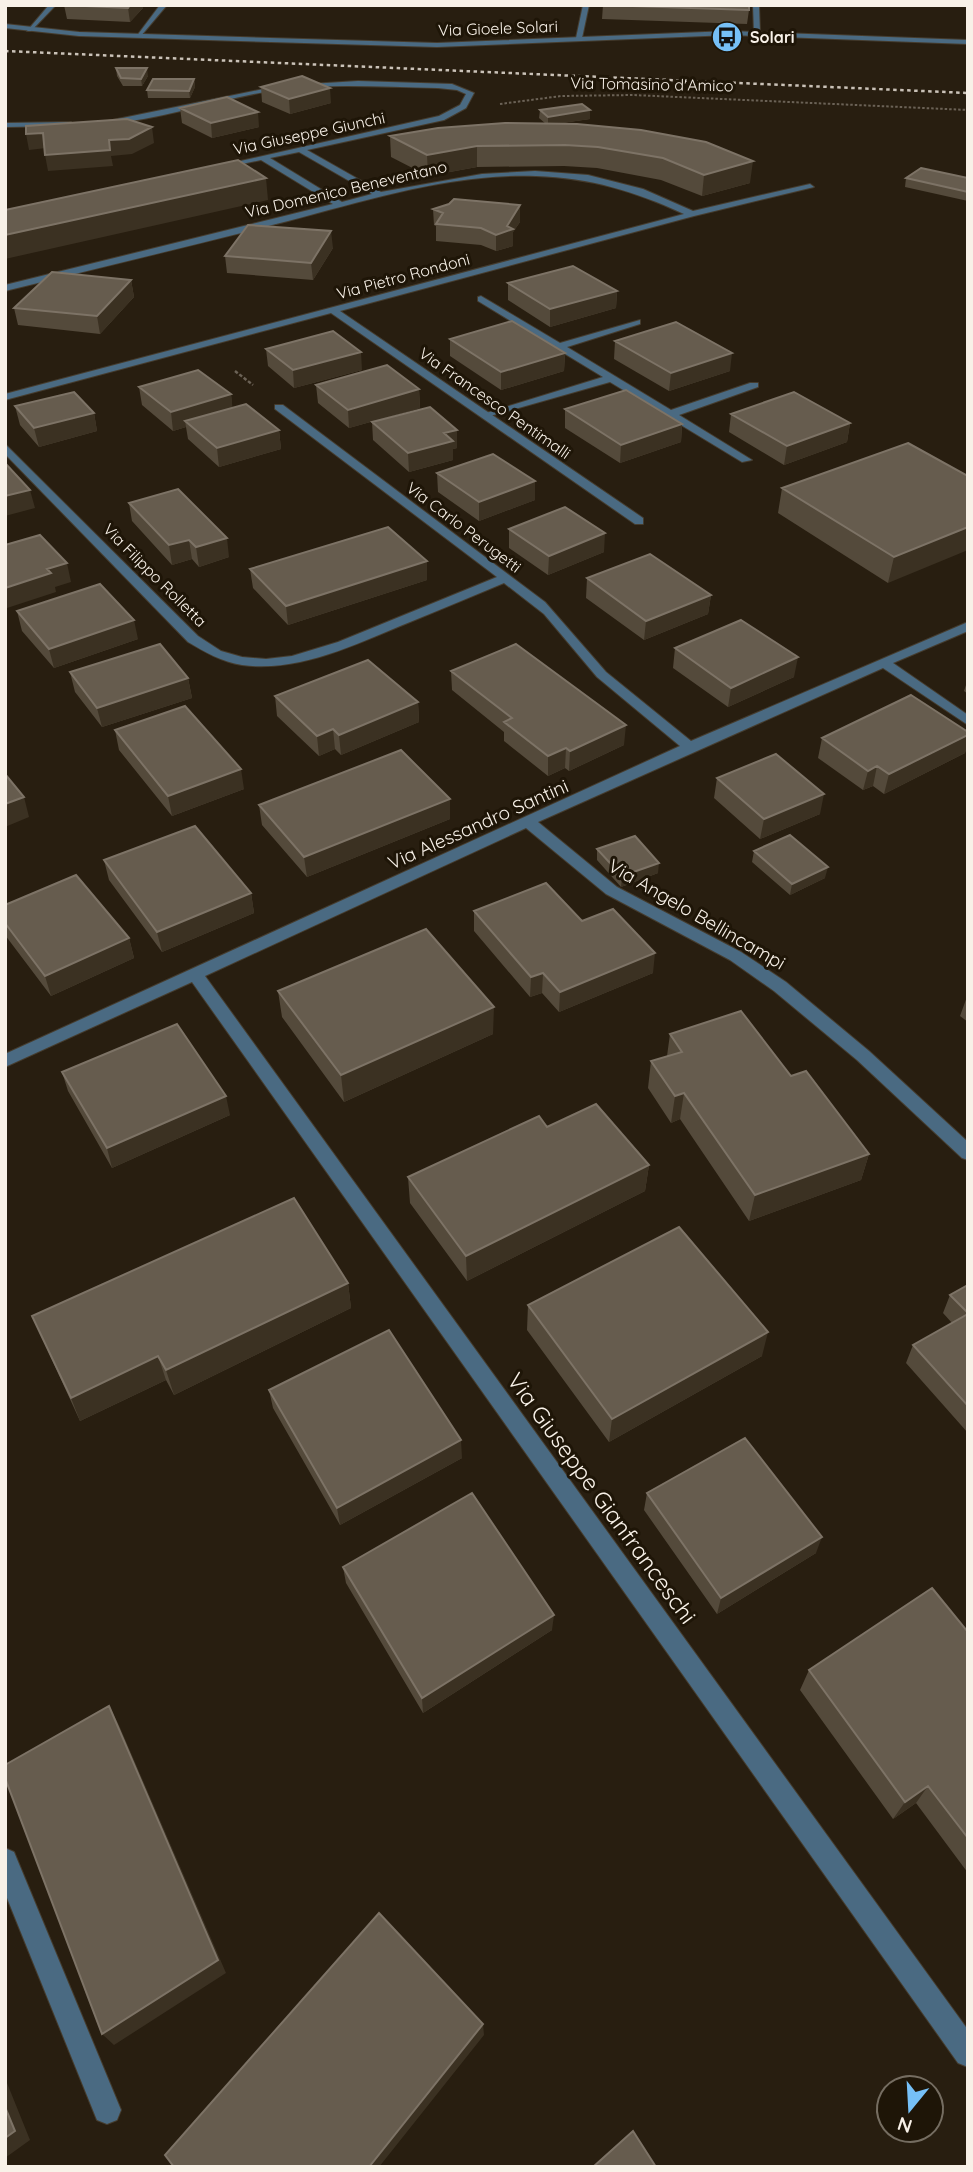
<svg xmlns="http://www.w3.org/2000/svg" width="973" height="2172" font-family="Quicksand,sans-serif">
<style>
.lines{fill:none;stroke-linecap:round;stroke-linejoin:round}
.service-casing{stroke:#453c2e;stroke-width:2}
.minor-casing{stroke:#453c2e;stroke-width:2}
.tertiary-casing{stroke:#453c2e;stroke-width:2}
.path-far1{stroke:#6b6256;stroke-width:2;stroke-dasharray:2.5 2;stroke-linecap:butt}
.path{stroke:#6b6256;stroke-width:2.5;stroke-dasharray:3.5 2;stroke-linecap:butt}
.service{fill:#4a6a82;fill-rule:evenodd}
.minor{fill:#4a6a82;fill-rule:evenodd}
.tertiary{fill:#4a6a82;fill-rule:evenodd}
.rail{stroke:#cac2b8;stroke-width:2.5;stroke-dasharray:3.5 3.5;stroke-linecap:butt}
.wall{fill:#544a3b}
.shaded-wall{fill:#3b3122}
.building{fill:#665c4e;stroke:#7d7366;stroke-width:2}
.labels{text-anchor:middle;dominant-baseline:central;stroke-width:6;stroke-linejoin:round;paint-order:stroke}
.far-street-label{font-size:16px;fill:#f8f1e8;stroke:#1e1507}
.far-poi-label{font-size:16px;font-weight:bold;fill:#f8f1e8;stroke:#1e1507;text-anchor:start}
.street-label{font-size:19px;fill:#f8f1e8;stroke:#1e1507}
.near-street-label{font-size:23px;fill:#f8f1e8;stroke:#1e1507}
</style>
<rect width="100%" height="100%" fill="#281e10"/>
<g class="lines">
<g class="service-casing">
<path id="service" d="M160 5H167L140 37H136Z
M583 5H589L582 38 579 40 576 38Z
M753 5H759L760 33 757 35 754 33Z
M481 296 560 343 640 320V324L567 347 671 410 750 383H758V387L679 415 752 460 742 462 610 382 483 418V414L603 377 478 301V297Z"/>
</g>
<g class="minor-casing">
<path id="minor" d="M49 5H56L31 31H27Z
M358 81 452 84 474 93 466 108 444 120 307 150 381 192 482 174 535 171 588 175 643 189 693 211 810 184 814 187 694 216 340 311 643 518V524H635L331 313 5 400V394L684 214C634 191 591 178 536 176 452 173 368 200 288 221 194 245 100 268 5 291V285L333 204 261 160 218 169 214 167 439 116 460 105 466 94 457 90 438 88C384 87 330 83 276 90 219 99 165 119 107 124L103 122 278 86ZM299 152 372 194 342 202 270 158Z
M71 122 68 126 5 127V123Z
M275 405H283L545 602 606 672 691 741 968 622V631L893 663 968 715V725L883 668 538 822 617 887 741 952 786 982 869 1051 968 1142V1160L962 1158 857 1060 774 991 730 960 606 894 526 828 205 976 968 2030V2067L958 2063 192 982 5 1067V1054L680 746 597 677 544 614 504 583C473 596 442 609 410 622 358 643 300 673 242 665 222 662 205 652 188 642L5 454V444L198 636 221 651 242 657 266 659 292 656 338 642 497 577 275 409Z
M5 1848 14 1852 121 2110 117 2120 107 2124 97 2120 5 1893Z"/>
</g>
<g class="tertiary-casing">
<path id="tertiary" d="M5 24 79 32 437 43 730 31 968 40V44L730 35 437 47 79 36 5 28Z"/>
</g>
<path class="path-far1" d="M500 104 561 96 633 95 968 110"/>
<path class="path" d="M235 371 253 385"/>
<use href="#service" class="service"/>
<use href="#minor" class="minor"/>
<use href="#tertiary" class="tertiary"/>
<path class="rail" d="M5 51 968 93"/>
</g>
<path class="wall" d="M64 5H143V8L130 22 67 19Z
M603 5 749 10 747 24 602 19Z
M116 68 148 76 142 86H123L117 76Z
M194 79 195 87 190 98H148L147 90Z
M261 87 331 103 290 114 262 102Z
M180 108 259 127 212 138 182 123Z
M540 110H590V119L555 124 750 183 702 196 661 180 597 168 564 166 477 167 428 176 391 157 390 136 546 124 539 118Z
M906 178H968V201L905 187Z
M520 205V222L513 232V246L496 251 481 245 436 241V226L434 225 433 209Z
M333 248 313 280 227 273 225 256Z
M131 280 134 297 100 334 18 325 14 308Z
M508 283 617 291 616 308 550 327 508 300Z
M450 339 565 353 564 371 501 390 450 356Z
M615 341 730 371 669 391 614 359Z
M266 349 362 370 294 388 268 366Z
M316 385 419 389 420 408 349 428 318 403Z
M139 387 231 394 232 407 279 430 281 449 219 467 188 439 186 427 173 431 142 405Z
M15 406 94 413 97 431 39 447 20 425Z
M565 409 682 424 681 442 620 463 565 428Z
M731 414 850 423 847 442 784 465 729 432Z
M372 422 457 430V448L453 449V460L409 472 373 440Z
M437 473 535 481V500L479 521 438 492Z
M968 476 888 583 778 513 782 488Z
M129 503 229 557 199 567 192 559 172 565 132 521Z
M509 529 604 552 548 575 509 548Z
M427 561V580L288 625 253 588 250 569Z
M587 578 711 595 708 614 644 640 586 598Z
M17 611 138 639 54 668 22 631Z
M675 648 794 677 728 707 673 668Z
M451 671 624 745 569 771 565 768 548 776 504 741V732L452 690Z
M70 672 188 678 192 698 102 727 75 692Z
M968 679V694L964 691Z
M275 696 418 702 419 722 341 755 335 749 319 756 277 716Z
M115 730 244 789 172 816 119 750Z
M968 732V742L965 753 884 794 873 786 863 790 818 758 822 738Z
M717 778 820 814 760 839 714 798Z
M259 805 450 819 307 877 262 825Z
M597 849 658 873 621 887 597 860Z
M754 851 825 878 790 895 752 862Z
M104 860 251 893 254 913 162 952 109 880Z
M5 905 129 938 134 958 51 996 5 935Z
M474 911 582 921 653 973 559 1012 542 993 530 997 474 931Z
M278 991 493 1034 344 1102 282 1017Z
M968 994V1022L960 1016Z
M670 1034 791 1076 869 1154 861 1180 749 1221 680 1119 671 1123 648 1088 651 1061 667 1056Z
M62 1072 230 1115 112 1168 68 1091Z
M547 1127 649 1165 645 1191 467 1281 410 1203 408 1177Z
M348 1283 351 1308 174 1395 166 1380 80 1421 32 1316Z
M968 1285V1433L906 1363 913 1345 952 1323 943 1313 950 1295Z
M528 1305 762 1356 609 1442 527 1330Z
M269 1390 462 1458 340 1525 273 1408Z
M647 1493 816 1553 717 1614 644 1510Z
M343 1567 552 1630 423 1713 346 1583Z
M968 1632V1873L916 1803 893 1819 800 1690 809 1670Z"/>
<path class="shaded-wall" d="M130 5H143V8L130 22 128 8Z
M147 68 148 76 142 86 141 79Z
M194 79 195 87 190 98 189 91Z
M330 88 331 103 290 114 289 99Z
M590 110V119L548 125V117Z
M258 112 259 127 212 138 211 123Z
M152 127 154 143 132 154 111 156 113 166 48 171 45 155 109 140Z
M43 133 46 148 29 150 26 134Z
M477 146V167L428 176 427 155Z
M753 161 750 183 702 196 704 175Z
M266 178 268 200 5 259V235Z
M520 205V222L513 232V246L496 251V235L507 226Z
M331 231 333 248 313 280 311 263Z
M131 280 134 297 100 334 97 316Z
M617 291 616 308 550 327V309Z
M361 352 362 370 294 388 293 370Z
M565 353 564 371 501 390V372Z
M732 353 730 371 669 391 671 373Z
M419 389 420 408 349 428 348 410Z
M231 394 233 412 185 421 186 427 173 431 171 412Z
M94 413 97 431 39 447 34 428Z
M850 423 847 442 784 465 787 446Z
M682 424 681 442 620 463 621 445Z
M279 430 281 449 219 467 217 448Z
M457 430V448L453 449V460L409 472 408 453 444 433Z
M535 481V500L479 521V502Z
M30 490 35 508 5 516V496Z
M968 527V550L888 583 894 557Z
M605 533 604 552 548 575 549 556Z
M227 538 229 557 199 567 196 547Z
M189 540 192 559 172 565 169 545Z
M427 561V580L288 625 286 606Z
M67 563 71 582 55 587 56 592 7 608 5 602V588L47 569Z
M711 595 708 614 644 640 646 621Z
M134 620 138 639 54 668 49 649Z
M798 657 794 677 728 707 731 688Z
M188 678 192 698 102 727 97 708Z
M418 702 419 722 341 755 339 735Z
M626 725 624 745 569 771 570 751Z
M333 729 335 749 319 756 317 736Z
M968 735V742L965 753 884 794 889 774Z
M566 748 565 768 548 776V756Z
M877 766 873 786 863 790 868 771Z
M241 769 244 789 172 816 168 796Z
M824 794 820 814 760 839 764 819Z
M24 797 29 817 5 827V804Z
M450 799V819L307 877 304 857Z
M659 863 658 873 621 887 622 876Z
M828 867 825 878 790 895 792 884Z
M251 893 254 913 162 952 157 932Z
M129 938 134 958 51 996 45 976Z
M655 953 653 973 559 1012 560 992Z
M543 973 542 993 530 997 531 977Z
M494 1007 493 1034 344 1102 341 1075Z
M684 1093 680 1119 671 1123 675 1096Z
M226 1096 230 1115 112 1168 107 1148Z
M869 1154 861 1180 749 1221 755 1195Z
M649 1165 645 1191 467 1281 466 1256Z
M348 1283 351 1308 174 1395 166 1370Z
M768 1332 762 1356 609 1442 612 1419Z
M158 1356 166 1380 80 1421 71 1398Z
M461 1440 462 1458 340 1525 337 1508Z
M822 1537 816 1553 717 1614 721 1598Z
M554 1615 552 1630 423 1713 422 1698Z
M109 1706 119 1725 226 1973 114 2045 102 2034Z
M928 1786 916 1803 893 1819 905 1802Z
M483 2024 484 2035 379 2167H369Z
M5 2078 30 2140 5 2158Z"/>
<path class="building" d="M64 5H130L128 8Z
M603 5H749V10Z
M116 68H147L141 79 121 78Z
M302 76 330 88 289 99 261 87Z
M153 79H194L189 91 147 90Z
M227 97 258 112 211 123 180 108Z
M582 104 590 110 548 117 540 110Z
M127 119 152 127 129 139 109 140 110 150 45 155 43 133 26 134V126Z
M505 123 577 124 641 130 706 142 753 161 704 175 663 158 598 147 565 145 477 146 427 155 390 136 438 128Z
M238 160 266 178 5 235V210Z
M921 168 968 178V192L906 178Z
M454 199 520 205 507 226 513 229 496 235 481 228 436 224 443 213 433 209 449 204Z
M248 225 331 231 311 263 225 256Z
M573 266 617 291 550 309 508 283Z
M52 272 131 280 97 316 14 308Z
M512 321 565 353 501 372 450 339Z
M676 322 732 353 671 373 615 341Z
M333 331 361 352 293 370 266 349Z
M387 365 419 389 348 410 316 385Z
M198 370 231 394 171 412 139 387Z
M626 390 682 424 621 445 565 409Z
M74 392 94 413 34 428 15 406Z
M794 392 850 423 787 446 731 414Z
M246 404 279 430 217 448 185 421Z
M430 407 457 430 444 433 453 441 408 453 372 422Z
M908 443 968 476V527L894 557 782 488Z
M493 454 535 481 479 502 437 473Z
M5 463 30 490 5 496Z
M178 489 227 538 196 547 189 540 169 545 129 503Z
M565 507 605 533 549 556 509 529Z
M388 527 427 561 286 606 250 569Z
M40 535 67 563 47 569 51 573 5 588V545Z
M650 554 711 595 646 621 587 578Z
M100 584 134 620 49 649 17 611Z
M741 620 798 657 731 688 675 648Z
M160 644 188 678 97 708 70 672Z
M516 644 626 725 570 751 566 748 548 756 504 722 512 718 451 671Z
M368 660 418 702 339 735 333 729 317 736 275 696Z
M911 695 968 732V735L889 774 877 766 868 771 822 738Z
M185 706 241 769 168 796 115 730Z
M401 750 450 799 304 857 259 805Z
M776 754 824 794 764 819 717 778Z
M5 774 24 797 5 804Z
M195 826 251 893 157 932 104 860Z
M790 835 828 867 792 884 754 851Z
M635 836 659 863 622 876 597 849Z
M76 875 129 938 45 976 5 923V905Z
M546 883 582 921 613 909 655 953 560 992 543 973 531 977 474 911Z
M426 929 494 1007 341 1075 278 991Z
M741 1011 791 1076 806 1071 869 1154 755 1195 684 1093 675 1096 651 1061 682 1052 670 1034Z
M177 1024 226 1096 107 1148 62 1072Z
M596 1104 649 1165 466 1256 408 1177 539 1116 547 1127Z
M294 1198 348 1283 166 1370 158 1356 71 1398 32 1316Z
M679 1227 768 1332 612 1419 528 1305Z
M968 1285V1313L950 1295Z
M968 1314V1406L913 1345Z
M389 1330 461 1440 337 1508 269 1390Z
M745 1438 822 1537 721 1598 647 1493Z
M472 1493 554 1615 422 1698 343 1567Z
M932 1588 968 1632V1838L928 1786 905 1802 809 1670Z
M109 1706 218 1960 102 2034 5 1778V1765Z
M379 1913 483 2024 369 2167H174L165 2155Z
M5 2107 15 2131 5 2138Z
M633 2131 656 2167H593Z"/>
<defs>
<g id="bus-disc" transform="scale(1.575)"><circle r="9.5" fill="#76c0f7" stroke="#1e1507"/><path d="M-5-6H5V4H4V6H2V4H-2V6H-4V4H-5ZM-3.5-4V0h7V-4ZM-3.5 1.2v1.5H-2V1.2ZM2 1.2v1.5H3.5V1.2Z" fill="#111"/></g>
</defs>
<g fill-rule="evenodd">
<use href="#bus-disc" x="727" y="37"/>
</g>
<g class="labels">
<g class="far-street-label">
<text transform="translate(498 28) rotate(-2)">Via Gioele Solari</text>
<text transform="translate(652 84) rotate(1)">Via Tomasino d'Amico</text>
<text transform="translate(309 133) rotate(-12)">Via Giuseppe Giunchi</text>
<text transform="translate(346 189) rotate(-13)">Via Domenico Beneventano</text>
<text transform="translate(403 276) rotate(-15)">Via Pietro Rondoni</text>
<text transform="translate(495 403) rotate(35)">Via Francesco Pentimalli</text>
<text transform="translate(464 527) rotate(37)">Via Carlo Perugetti</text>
<text transform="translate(155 575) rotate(45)">Via Filippo Rolletta</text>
</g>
<g class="far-poi-label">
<text x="750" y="37">Solari</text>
</g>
<g class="street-label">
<text transform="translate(478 824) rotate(-24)">Via Alessandro Santini</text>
<text transform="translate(697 914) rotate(30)">Via Angelo Bellincampi</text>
</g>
<g class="near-street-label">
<text transform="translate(602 1498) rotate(54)">Via Giuseppe Gianfranceschi</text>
</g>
</g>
<rect width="973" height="2172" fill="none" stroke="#f8f1e8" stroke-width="14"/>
<g transform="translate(910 2109) rotate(198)"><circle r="33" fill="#1e1507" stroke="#756d61" stroke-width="2"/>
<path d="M0-5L12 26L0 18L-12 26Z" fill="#76c0f7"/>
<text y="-10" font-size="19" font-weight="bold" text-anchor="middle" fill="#f8f1e8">N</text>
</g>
</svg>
